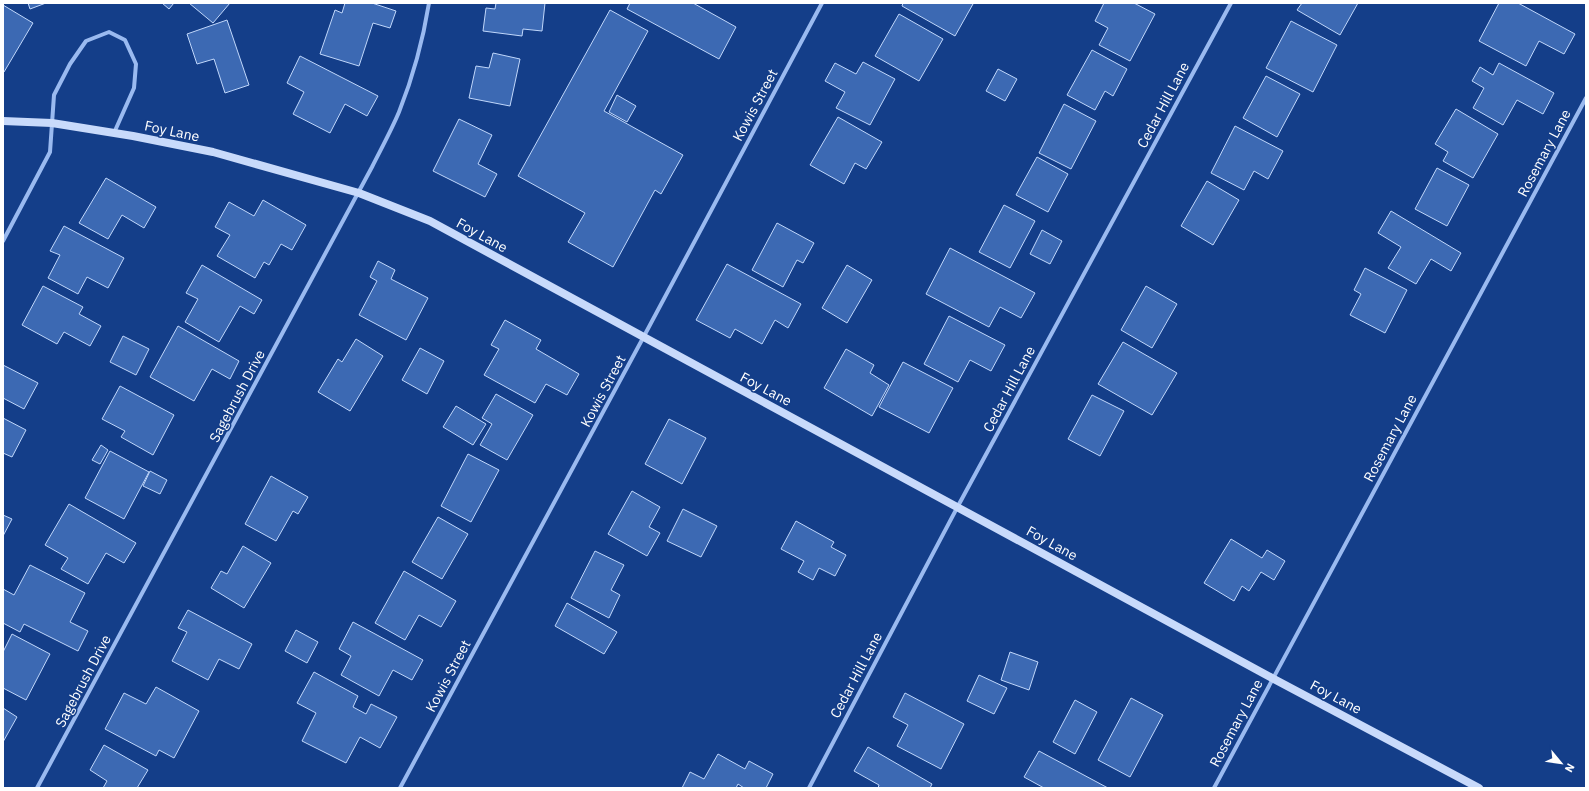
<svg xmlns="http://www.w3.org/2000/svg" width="1589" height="791" font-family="'IBM Plex Sans',sans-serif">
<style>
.building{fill:#3c69b3;stroke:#c0d7fb}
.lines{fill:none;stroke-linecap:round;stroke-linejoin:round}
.street{stroke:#9abaf0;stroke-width:4}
.secondary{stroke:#c8dafb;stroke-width:8}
.labels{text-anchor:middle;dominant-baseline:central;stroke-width:3;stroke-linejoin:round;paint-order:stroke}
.street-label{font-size:14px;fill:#fff;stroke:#143e89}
</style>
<rect width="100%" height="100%" fill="#143e89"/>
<path class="building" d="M28 3H46L30 9Z
M162 3H174L169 9Z
M189 3H230L213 23Z
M345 3H372L396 11 390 28 373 23 359 66 320 54 335 10 342 13Z
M496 3H545L542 31 523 29 522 36 483 31 486 8 495 9Z
M630 3H693L736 27 719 59 627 9Z
M903 3H972L973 4 955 36 902 6Z
M1104 3H1134L1155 14 1130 61 1099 45 1108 28 1095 21Z
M1302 3H1358L1340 35 1297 10Z
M1499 3H1518L1575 34 1564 54 1539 41 1526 66 1479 41Z
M3 5 33 23 4 72H3Z
M610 10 648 31 604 111 683 155 661 194 655 190 613 267 568 242 585 213 518 176Z
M899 14 943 39 919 81 875 56Z
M227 20 249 85 225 93 214 59 197 64 187 34Z
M1291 21 1337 45 1313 92 1266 68Z
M1092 50 1127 69 1113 96 1105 91 1095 110 1067 95Z
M493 53 520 59 510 106 469 98 476 66 489 68Z
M300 56 378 96 367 116 345 104 330 133 293 114 304 92 287 83Z
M863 62 895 79 870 125 836 108 845 92 825 81 835 63 856 74Z
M1499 63 1554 93 1543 114 1517 100 1503 125 1473 108 1484 88 1472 81 1480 67 1493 75Z
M998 69 1017 79 1005 101 986 91Z
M1266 76 1300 94 1277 137 1243 118Z
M617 95 636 106 627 122 609 112Z
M1064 104 1096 121 1071 169 1039 153Z
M1456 109 1498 134 1473 178 1443 161 1448 152 1435 144Z
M838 117 882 142 866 169 855 163 844 184 810 165Z
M459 119 492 135 478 164 497 174 485 197 433 171Z
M1235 126 1283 151 1268 179 1254 171 1244 190 1211 173Z
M1037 157 1068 174 1048 212 1016 195Z
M1437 168 1469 185 1447 226 1415 209Z
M106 178 156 207 144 228 122 215 108 239 79 223Z
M1207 181 1239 200 1213 245 1181 226Z
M263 200 306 225 292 250 281 244 269 265 264 262 255 278 217 256 230 235 215 227 229 202 254 216Z
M1004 205 1035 221 1010 268 979 252Z
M1391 211 1461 253 1451 271 1431 259 1416 284 1388 268 1401 247 1378 233Z
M777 223 814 243 803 263 797 260 783 287 752 270Z
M64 226 124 258 108 288 87 277 78 294 48 278 60 255 50 251Z
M1042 230 1062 241 1050 264 1030 254Z
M950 248 1035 293 1021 318 1000 307 989 327 926 294Z
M378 261 395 270 391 279 428 298 406 340 359 315 377 281 370 277Z
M727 264 801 304 788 328 775 320 762 344 735 329 730 338 696 320Z
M202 265 262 300 254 314 240 306 219 342 185 322 198 299 186 293Z
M847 265 872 280 847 323 822 308Z
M1365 268 1407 290 1385 333 1350 315 1361 294 1354 290Z
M43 286 83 307 79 314 101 326 90 346 64 332 57 344 22 325Z
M1146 286 1177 304 1152 348 1121 330Z
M949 316 1005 345 991 371 970 360 958 382 924 364Z
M505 320 541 340 536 349 579 374 567 395 546 384 535 403 484 375 499 349 491 345Z
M178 326 239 361 230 379 212 369 194 401 150 377Z
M123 336 149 349 136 375 110 362Z
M356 339 383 356 350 411 318 392 338 359 342 362Z
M1123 342 1177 373 1152 415 1098 384Z
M420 348 444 361 427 394 402 380Z
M846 349 874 365 870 373 889 385 872 416 824 388Z
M903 362 953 388 929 433 879 407Z
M3 365 38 383 24 409 3 398Z
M120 386 174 415 153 455 121 437 125 431 102 419Z
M496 394 533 415 507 460 480 445 492 424 482 418Z
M1092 395 1124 411 1100 456 1068 439Z
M456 406 486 424 473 445 443 427Z
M3 418 26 430 12 457 3 453Z
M669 419 706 438 682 484 645 464Z
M101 445 108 450 100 464 92 460Z
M110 451 149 472 124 519 85 498Z
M468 454 499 470 471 522 441 506Z
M150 471 167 480 160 494 143 486Z
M271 476 308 497 298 514 293 511 276 541 245 524Z
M632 491 660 507 649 527 660 533 647 556 608 534Z
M69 504 136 543 124 563 106 553 88 584 61 569 68 558 45 545Z
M683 509 717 526 701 557 667 541Z
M3 515 12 519 3 536Z
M438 517 468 534 442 579 412 562Z
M796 521 834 542 831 547 846 555 835 576 819 568 813 580 798 572 804 561 781 549Z
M1231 539 1262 558 1267 550 1285 561 1274 580 1261 572 1249 591 1242 586 1234 601 1204 583Z
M243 546 271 563 244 608 211 588 221 571 227 574Z
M595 551 624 565 611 590 620 595 609 618 571 598Z
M30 565 85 593 70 622 88 631 78 651 24 624 20 632 3 623V589L14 595Z
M404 571 456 601 441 627 419 615 405 640 375 623Z
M567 603 617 632 604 654 555 626Z
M188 610 252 644 239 669 219 659 208 680 172 661 187 632 178 628Z
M353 622 423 660 412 680 393 670 379 696 341 675 351 656 339 649Z
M296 630 318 642 307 663 285 651Z
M12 634 50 654 26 700 3 688V652Z
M1010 652 1038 662 1029 690 1001 680Z
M314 672 358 696 353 707 366 714 371 704 397 717 380 748 360 737 346 763 302 741 316 713 297 703Z
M979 675 1007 688 994 714 967 701Z
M156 687 199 711 174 758 159 750 156 756 105 729 124 693 146 704Z
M905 693 964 724 941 769 897 746 908 725 893 717Z
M1131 698 1163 715 1130 777 1098 760Z
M1075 700 1097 712 1075 754 1053 742Z
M3 708 17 717 3 742Z
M104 745 148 770 137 788H103L107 781 90 770Z
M868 747 932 784 930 788H878L879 785 854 771Z
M1039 751 1108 788H1044L1024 777Z
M718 754 745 769 749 761 773 774 766 788H744L738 784 736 788H682L690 772 704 779Z"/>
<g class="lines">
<path class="street" d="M3 241 50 152 54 95 70 64 86 41 109 32 125 40 136 64 134 88 114 133
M37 788 372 167C381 149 391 131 399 112 413 77 423 40 429 3
M400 788 643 338 822 3
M809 788 958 506 1231 3
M1214 788 1586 98"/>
<path class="secondary" d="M3 121 52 123 133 136 213 152 359 193 430 221 1272 678 1479 788"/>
</g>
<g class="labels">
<g class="street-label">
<text transform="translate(755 105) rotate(-62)">Kowis Street</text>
<text transform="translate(1163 105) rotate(-62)">Cedar Hill Lane</text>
<text transform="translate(172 131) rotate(12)">Foy Lane</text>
<text transform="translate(1544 153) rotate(-62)">Rosemary Lane</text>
<text transform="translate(482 235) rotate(29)">Foy Lane</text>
<text transform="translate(766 389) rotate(28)">Foy Lane</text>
<text transform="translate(1009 389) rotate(-62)">Cedar Hill Lane</text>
<text transform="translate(603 391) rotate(-62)">Kowis Street</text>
<text transform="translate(237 396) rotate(-62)">Sagebrush Drive</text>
<text transform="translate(1390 438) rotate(-62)">Rosemary Lane</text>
<text transform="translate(1052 543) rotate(29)">Foy Lane</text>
<text transform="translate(856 675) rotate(-62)">Cedar Hill Lane</text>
<text transform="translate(448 676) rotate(-62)">Kowis Street</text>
<text transform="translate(83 681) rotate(-62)">Sagebrush Drive</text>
<text transform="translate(1336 697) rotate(28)">Foy Lane</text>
<text transform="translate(1236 723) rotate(-62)">Rosemary Lane</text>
</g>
</g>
<rect width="1589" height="791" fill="none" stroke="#ffffff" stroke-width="8"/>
<g transform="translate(1561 763) rotate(119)" stroke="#143e89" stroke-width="3" paint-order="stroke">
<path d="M0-3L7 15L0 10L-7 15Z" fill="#ffffff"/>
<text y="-6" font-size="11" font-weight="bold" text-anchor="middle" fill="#ffffff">N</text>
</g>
</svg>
